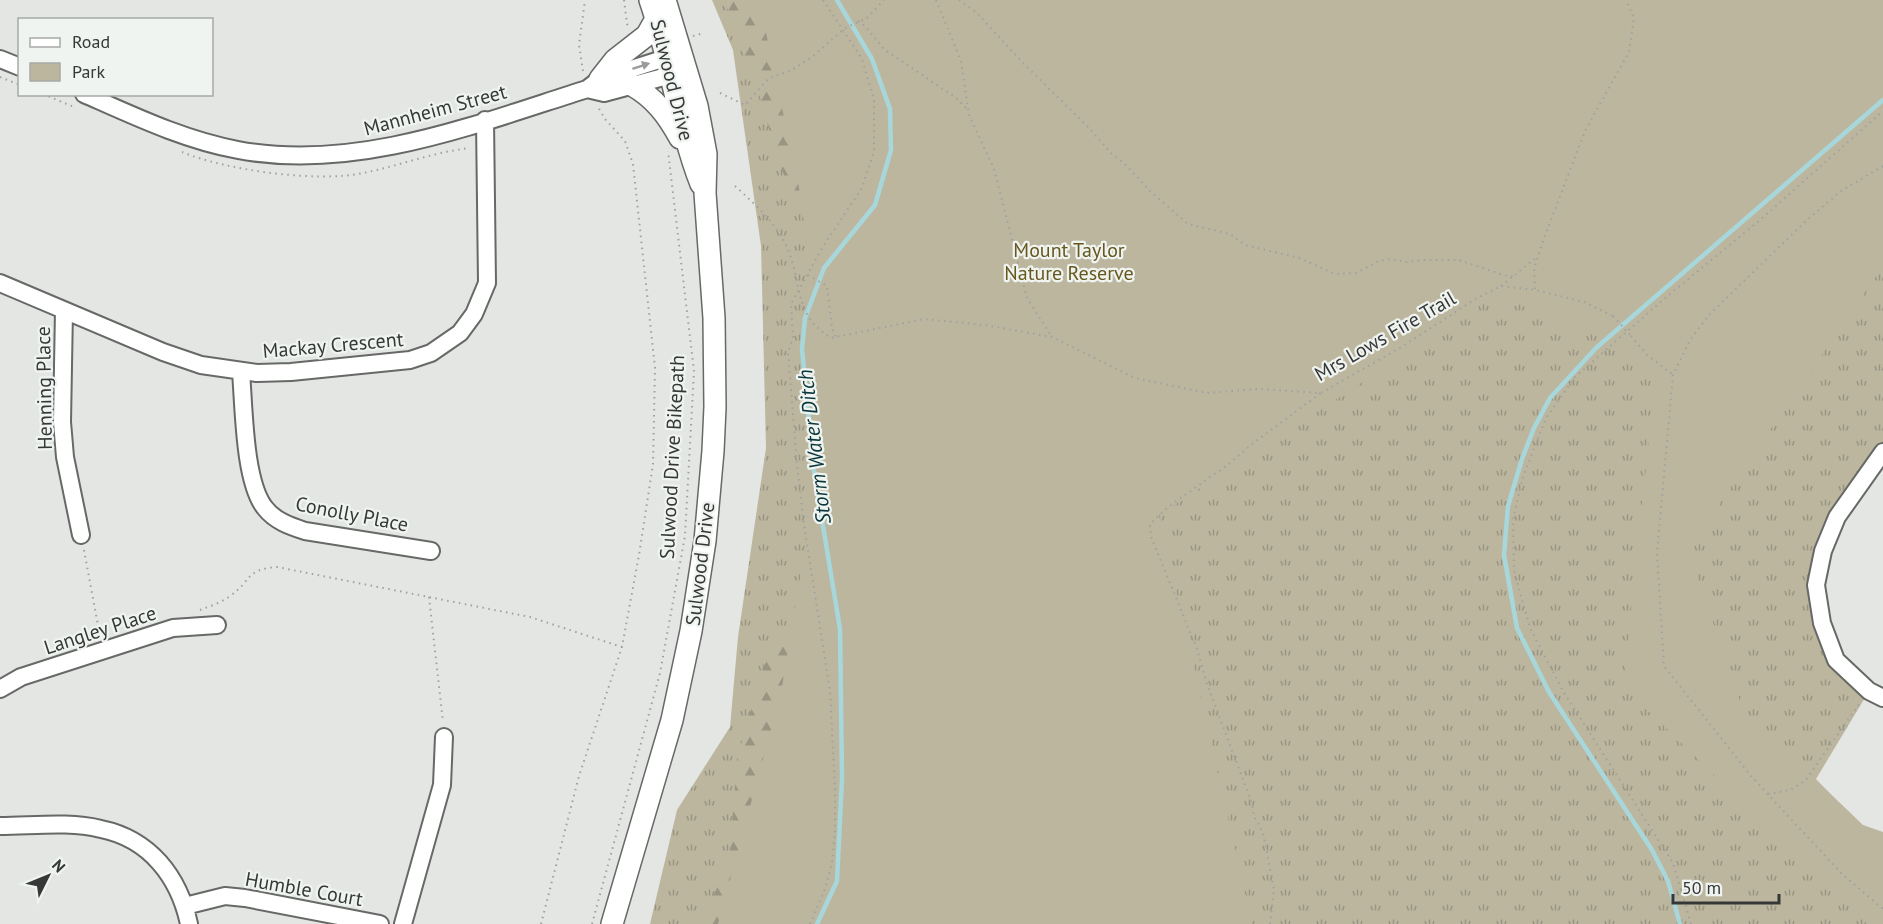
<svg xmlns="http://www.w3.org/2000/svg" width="1883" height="924" font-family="'PT Sans',sans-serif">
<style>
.grass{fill:url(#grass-tufts)}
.forest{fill:url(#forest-firs)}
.green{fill:#bcb69f}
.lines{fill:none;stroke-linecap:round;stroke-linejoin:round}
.stream{stroke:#a8d7db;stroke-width:4.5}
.minor-casing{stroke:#666966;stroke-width:20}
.major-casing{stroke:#666966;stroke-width:24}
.path{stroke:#9fa19f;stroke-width:2;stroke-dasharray:1.5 4.5;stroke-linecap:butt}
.minor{stroke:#fff;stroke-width:16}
.major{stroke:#fff;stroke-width:21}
.path-bridge{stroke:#9fa19f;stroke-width:2;stroke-dasharray:1.5 4.5;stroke-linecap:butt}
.oneway{fill:#9a9c9b}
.labels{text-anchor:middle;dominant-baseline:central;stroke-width:4.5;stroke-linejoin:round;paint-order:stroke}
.street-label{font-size:20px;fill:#363837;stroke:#f0f4f0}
.park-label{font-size:20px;fill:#66571c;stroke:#f0f4f0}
.water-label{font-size:21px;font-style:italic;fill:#09373b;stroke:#f0f4f0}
</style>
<defs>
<pattern id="grass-tufts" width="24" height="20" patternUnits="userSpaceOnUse" patternTransform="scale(1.5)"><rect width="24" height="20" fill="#bcb69f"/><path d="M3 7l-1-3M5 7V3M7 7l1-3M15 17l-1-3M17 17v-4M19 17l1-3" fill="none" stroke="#9a9582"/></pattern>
<pattern id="forest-firs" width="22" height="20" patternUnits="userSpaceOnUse" patternTransform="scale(1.5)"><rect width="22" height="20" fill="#bcb69f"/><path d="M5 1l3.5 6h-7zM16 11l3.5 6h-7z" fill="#9a9582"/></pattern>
</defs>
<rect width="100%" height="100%" fill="#e3e6e3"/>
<path class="grass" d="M712 0H1883V452L1837 517 1816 585 1836 660 1869 691 1816 779 1864 829 1883 924H650L677 810 730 727 738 637 766 448 761 246 733 50Z"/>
<path class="forest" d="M724 0H773L808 230 778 161 757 87Z
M809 635 796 924H699L729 864 737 759 767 654Z"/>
<path class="green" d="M759 0H1883V266L1688 549 1743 710 1863 825 1883 832V924H1867L1623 686 1655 382 1620 346 1496 295 1159 515 1252 924H718L781 693 807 535 815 390 803 207Z"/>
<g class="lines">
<path class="stream" d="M817 924 837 881 842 778 840 629 814 471 802 349 805 318 824 268 875 205 891 150 890 109 872 59 837 0
M1680 924 1668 881 1652 850 1549 692 1517 628 1504 555 1508 506 1522 459 1534 428 1550 398 1596 348 1883 100"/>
<g class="minor-casing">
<path id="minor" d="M0 59 20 67
M587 89 604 93 682 72
M84 94C134 116 184 140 238 150 356 172 476 124 587 89L600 79 678 54
M0 283 163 352 201 365 257 373 291 372 410 360 431 353 460 333 474 314 487 283 485 120
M64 310 62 422 65 457 81 535
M241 372C244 408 244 482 265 508 275 521 290 526 305 531L431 551
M1883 452 1837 517 1823 551 1816 585 1822 623 1836 660 1869 691 1883 698
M0 689 21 677 173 628 217 625
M0 826C33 826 69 821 101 829 150 839 179 877 189 924
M185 906 225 896 245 898 380 924
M403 924 442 785 444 737"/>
</g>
<g class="major-casing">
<path id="major" d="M650 0C671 60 678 125 701 184
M600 79 615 60 647 35 656 19
M632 85C655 98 668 116 680 138
M612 924 672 720 691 631 705 541 713 451 715 407 714 318 705 193 706 154 697 106 665 0"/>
</g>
<path class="path" d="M624 0 627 24 629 26
M936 0 961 61 969 115 994 169 1027 298 1052 337
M959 0 976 12 1022 62 1088 127 1112 154 1126 165 1150 191 1188 224 1230 234 1245 245 1299 258 1335 274 1356 273 1379 261 1392 259 1405 262 1425 260H1459L1507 276H1516
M858 21 865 26 885 50 955 97 969 111
M693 36 704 33
M583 71 579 45 585 0
M0 77 20 85
M720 93 745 105 769 78 790 71 812 57 845 28 867 18 884 0
M43 94 74 107
M182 152C225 170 317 183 363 173 399 166 433 152 470 148
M1883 166 1841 191 1807 220 1709 315 1690 340 1673 375 1657 553 1664 666 1751 776 1841 873 1883 909
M735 186C758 207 781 227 791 258 802 292 796 316 831 338L924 319 985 325 1052 337 1135 378 1207 393 1258 389 1321 393 1403 346 1477 298 1501 286 1535 290 1584 302 1613 316
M808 275 827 286 832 328 836 337
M1501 286 1536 258
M1535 289 1534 269 1543 241 1585 131 1629 52 1634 18 1626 0
M1631 336 1647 355 1672 374
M84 550 100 636
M429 597 443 722
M200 610C210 606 221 603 230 596 252 581 245 569 277 567L530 617 622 647
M1768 794 1790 790 1805 781 1860 703
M541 924 579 776 622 647 639 555 653 464 655 368 633 164 625 141 605 119 598 107
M592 924 660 673 685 536 694 371 668 151
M810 924 825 889 832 863 835 831V789L830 691 804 525 797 464 788 352 793 338 791 304 822 248 862 188 874 151V99L862 59 823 0
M1270 924 1274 890 1264 837 1260 826 1254 817 1252 803 1207 684 1197 649 1151 537 1150 524 1168 507 1226 466 1256 441 1321 393
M1691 924 1673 863 1563 691 1530 628 1514 571 1513 519 1523 477 1546 418 1575 377 1664 299 1760 220 1883 111"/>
<use href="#minor" class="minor"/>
<use href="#major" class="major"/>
<path class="path-bridge" d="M1613 316 1631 336"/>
</g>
<defs><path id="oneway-solid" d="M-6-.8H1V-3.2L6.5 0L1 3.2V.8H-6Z" transform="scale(1.5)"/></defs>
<use class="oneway" href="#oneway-solid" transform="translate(641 66) rotate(-18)"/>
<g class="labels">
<g class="street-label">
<text transform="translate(672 80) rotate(76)">Sulwood Drive</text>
<text transform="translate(435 110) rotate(-15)">Mannheim Street</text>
<text transform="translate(1385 336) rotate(-30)">Mrs Lows Fire Trail</text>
<text transform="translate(333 345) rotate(-5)">Mackay Crescent</text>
<text transform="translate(44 388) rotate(-91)">Henning Place</text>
<text transform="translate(672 457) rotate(-87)">Sulwood Drive Bikepath</text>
<text transform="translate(352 514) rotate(11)">Conolly Place</text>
<text transform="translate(700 564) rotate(-83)">Sulwood Drive</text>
<text transform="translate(100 630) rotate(-18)">Langley Place</text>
<text transform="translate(304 889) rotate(10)">Humble Court</text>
</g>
<g class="park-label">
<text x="1069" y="250">Mount Taylor<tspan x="1069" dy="23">Nature Reserve</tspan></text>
</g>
<g class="water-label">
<text transform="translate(814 447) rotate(-97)">Storm Water Ditch</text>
</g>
</g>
<rect x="18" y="18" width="195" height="78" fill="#f0f4f0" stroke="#a6a9a6" stroke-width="1.5"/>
<rect x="30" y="38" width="30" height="9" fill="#ffffff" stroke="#a6a9a6" stroke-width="1.5"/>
<text x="72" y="48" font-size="18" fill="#363837">Road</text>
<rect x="30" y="63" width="30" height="18" fill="#bcb69f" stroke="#a6a9a6" stroke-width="1.5"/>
<text x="72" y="78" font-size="18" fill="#363837">Park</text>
<g transform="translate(48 876) rotate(47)" stroke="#f0f4f0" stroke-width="4.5" paint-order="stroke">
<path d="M0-4.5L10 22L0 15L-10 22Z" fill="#363837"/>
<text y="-9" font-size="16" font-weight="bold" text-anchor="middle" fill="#363837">N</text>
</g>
<path d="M1673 894v9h106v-9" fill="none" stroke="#363837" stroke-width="3"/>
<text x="1682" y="894" font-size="18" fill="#363837" stroke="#f0f4f0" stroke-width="4.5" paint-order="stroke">50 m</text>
</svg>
